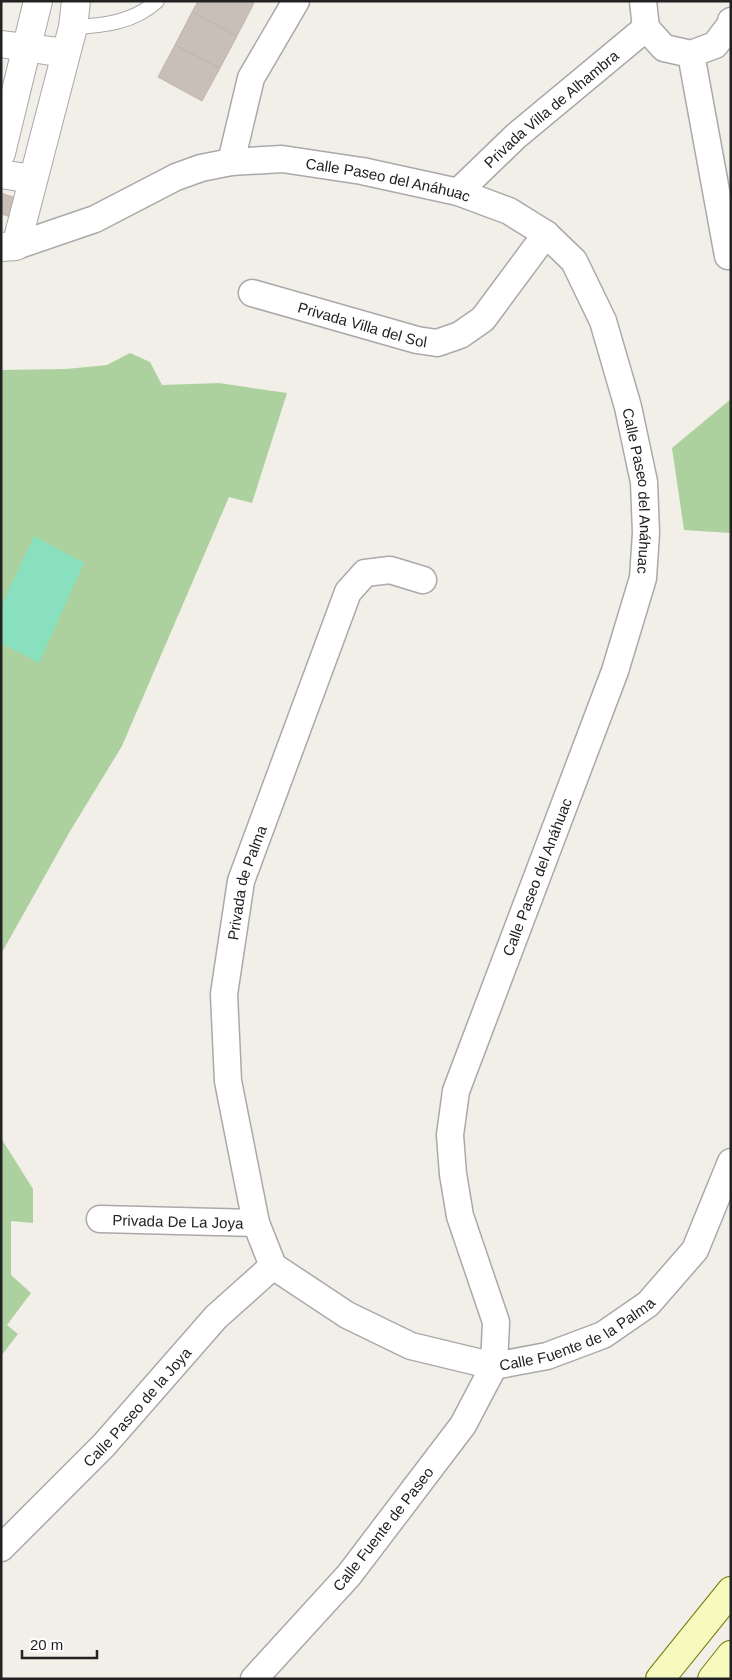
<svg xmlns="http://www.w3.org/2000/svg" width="732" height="1680" font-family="Helvetica,sans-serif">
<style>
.forest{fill:#add19e}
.pitch{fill:#88e0be}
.building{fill:#c7bfb8;stroke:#c4b6ab}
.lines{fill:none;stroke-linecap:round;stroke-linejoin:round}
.service-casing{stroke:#a9a9a9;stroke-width:16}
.minor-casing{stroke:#a9a9a9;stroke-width:29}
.tertiary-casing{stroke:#a9a9a9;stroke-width:30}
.secondary-casing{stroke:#707d05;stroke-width:30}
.service{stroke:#fff;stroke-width:14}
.minor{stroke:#fff;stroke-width:26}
.tertiary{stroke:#fff;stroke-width:28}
.secondary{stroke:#f7fabf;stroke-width:28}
.labels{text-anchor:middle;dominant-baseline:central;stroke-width:4;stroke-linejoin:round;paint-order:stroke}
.street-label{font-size:15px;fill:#222;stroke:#fff}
</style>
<rect width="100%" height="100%" fill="#f2efe9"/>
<path class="forest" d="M130 353 150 362 162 385 219 383 287 393 252 503 229 497 122 746 69 833 1 954V370L66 369 107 365Z
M731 399V533L684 530 672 448Z
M1 1138 33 1189V1223L11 1221V1275L31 1293 7 1325 18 1334 1 1356Z"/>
<path class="pitch" d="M34 536 84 563 39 663 1 643V607Z"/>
<path class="building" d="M198 1H250L254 3 237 36 192 12Z
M192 12 237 36 220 68 175 45Z
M175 45 220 68 202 101 158 77Z
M1 193 16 198 11 217 1 214Z"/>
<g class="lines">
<g class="service-casing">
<path id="service" d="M73 27C104 26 134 22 157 1
M1 38 67 46
M1 50 64 60"/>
</g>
<g class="minor-casing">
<g id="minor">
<path d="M643 1 646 28 664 48 691 54 715 45 731 24V21"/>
<path d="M691 54 728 256"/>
<path d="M231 162 251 78 296 1"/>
<path id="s1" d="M458 192 516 136 646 28"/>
<path id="s2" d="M16 246 95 219 176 177 201 168 231 162 282 159 362 171 458 192 509 211 546 234 574 261 603 321 628 407 644 482 646 533 643 578 615 671 456 1091 450 1135 453 1174 460 1216 496 1322 494 1366 463 1425 349 1575 254 1679"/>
<path id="s3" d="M252 293 417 340 437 343 460 335 483 319 546 234"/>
<path id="s4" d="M100 1219 256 1223"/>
<path id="s5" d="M273 1266 256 1223 228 1081 224 994 241 881 348 592 365 573 390 570 423 580"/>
<path id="s6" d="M273 1266 347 1315 411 1346 494 1366 547 1356 603 1335 648 1304 695 1250 731 1162"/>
<path id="s7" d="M1 1548 104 1445 216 1317 273 1266"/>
</g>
</g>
<g class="tertiary-casing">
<path id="tertiary" d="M1 153 38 1
M1 174 32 179
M1 247 16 246 73 27 76 1"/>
</g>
<g class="secondary-casing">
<path id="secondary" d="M660 1679 731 1591
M712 1679 731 1655"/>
</g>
<use href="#service" class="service"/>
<use href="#minor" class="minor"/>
<use href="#tertiary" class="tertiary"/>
<use href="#secondary" class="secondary"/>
</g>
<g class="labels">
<g class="street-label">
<text stroke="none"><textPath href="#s1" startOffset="125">Privada Villa de Alhambra</textPath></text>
<text stroke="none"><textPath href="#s2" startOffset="391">Calle Paseo del Anáhuac</textPath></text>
<text stroke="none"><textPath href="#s3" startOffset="115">Privada Villa del Sol</textPath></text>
<text stroke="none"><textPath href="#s2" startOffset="840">Calle Paseo del Anáhuac</textPath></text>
<text transform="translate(537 877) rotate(-69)">Calle Paseo del Anáhuac</text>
<text stroke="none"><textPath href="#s5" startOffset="392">Privada de Palma</textPath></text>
<text stroke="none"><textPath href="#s4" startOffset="78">Privada De La Joya</textPath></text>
<text stroke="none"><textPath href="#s6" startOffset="335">Calle Fuente de la Palma</textPath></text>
<text stroke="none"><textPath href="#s7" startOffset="196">Calle Paseo de la Joya</textPath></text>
<text transform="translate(383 1529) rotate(-52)">Calle Fuente de Paseo</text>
</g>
</g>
<rect width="732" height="1680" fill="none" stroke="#222222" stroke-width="5"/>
<path d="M22 1650v8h75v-8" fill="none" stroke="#222222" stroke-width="2.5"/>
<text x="30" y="1650" font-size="15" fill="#222222" stroke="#ffffff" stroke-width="4" paint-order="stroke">20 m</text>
</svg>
